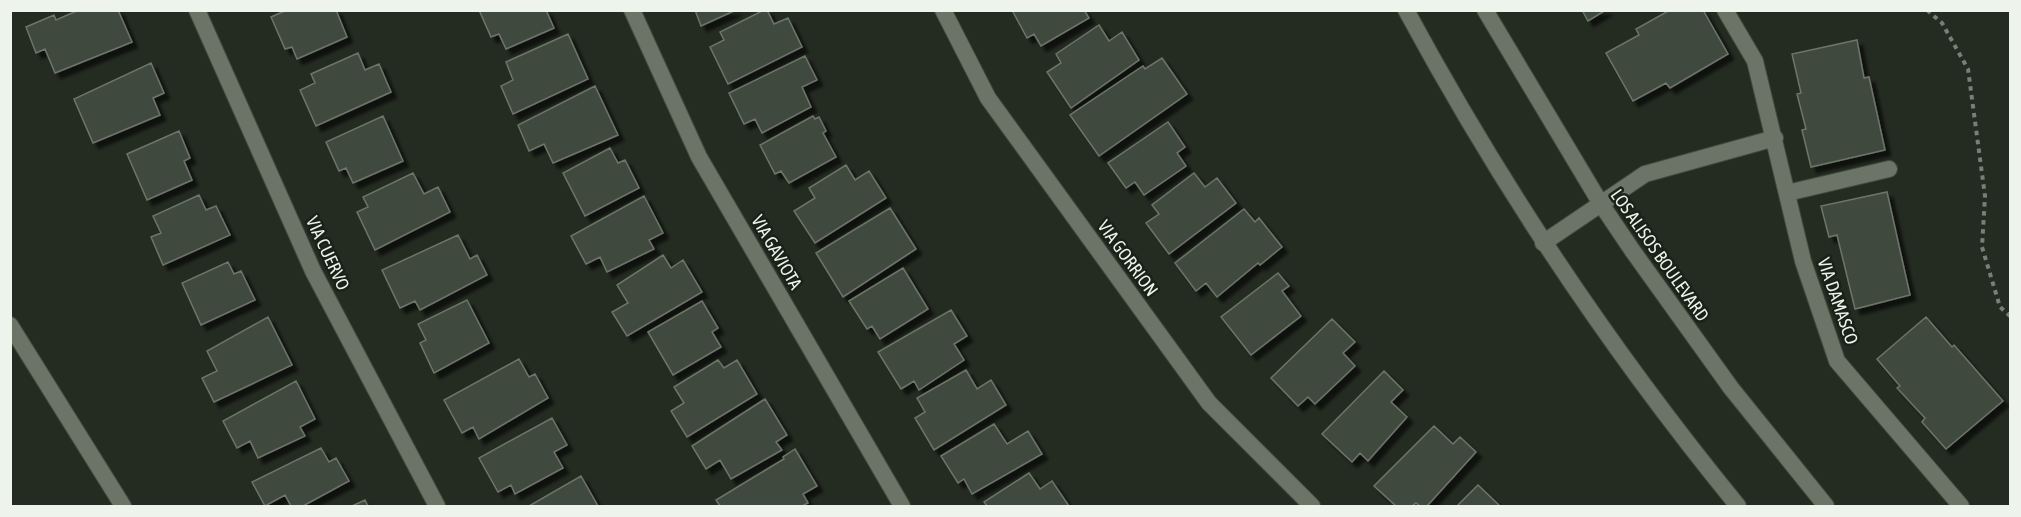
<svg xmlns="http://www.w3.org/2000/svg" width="2021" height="517" font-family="'Asap Condensed',sans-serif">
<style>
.building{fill:#41493e;stroke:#6c7568;stroke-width:1.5;filter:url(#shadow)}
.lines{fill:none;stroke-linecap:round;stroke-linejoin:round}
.service-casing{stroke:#434a40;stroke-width:18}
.minor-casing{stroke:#434a40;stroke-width:18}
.secondary-casing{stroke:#434a40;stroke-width:18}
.path{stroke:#797f77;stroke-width:4;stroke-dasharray:4.5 4.5;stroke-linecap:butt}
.service{stroke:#6b7467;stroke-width:16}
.minor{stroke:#6b7467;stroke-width:16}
.secondary{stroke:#6b7467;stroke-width:16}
.labels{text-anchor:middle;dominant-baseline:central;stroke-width:5;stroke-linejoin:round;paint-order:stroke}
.street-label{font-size:18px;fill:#eef3ec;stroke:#1a2117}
</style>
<defs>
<filter id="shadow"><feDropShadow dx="5.5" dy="5.5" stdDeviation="1.5" flood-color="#0009"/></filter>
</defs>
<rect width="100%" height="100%" fill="#242b21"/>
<path class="building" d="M79 10H118L132 42 55 73 45 49 36 53 26 27 54 15 56 20Z
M287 10H336L347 37 297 59 292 47 285 49 271 17Z
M479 10H546L554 28 506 49 499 34 491 37Z
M695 10H736L701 26Z
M764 10H767L774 24 788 18 802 47 728 84 710 47 724 40 720 32Z
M1012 10H1084L1089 18 1041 46 1034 34 1027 38Z
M1582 10H1606L1588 21Z
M1703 10 1728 54 1670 88 1666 83 1633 101 1606 53 1639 35 1636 29 1670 10Z
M1099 25 1109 41 1122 32 1139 60 1071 108 1047 72 1061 63 1056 54Z
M568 34 588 79 513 114 501 86 513 80 506 62Z
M1857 40 1864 78 1869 77 1885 150 1811 167 1802 130 1806 129 1797 94 1801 93 1792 54Z
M358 53 365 70 379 64 391 92 316 126 300 90 315 83 311 74Z
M805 56 817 80 802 87 811 107 762 133 755 119 744 124 729 93Z
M1162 58 1187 94 1099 156 1070 115 1143 66 1145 69Z
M151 63 164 93 153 98 160 115 93 143 74 99Z
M595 86 618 135 553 163 544 144 529 151 518 125Z
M383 116 403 161 353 183 346 168 339 171 326 142Z
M813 116 815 119 819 117 826 131 823 133 836 157 789 183 781 171 775 174 760 145Z
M1168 122 1185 147 1177 153 1186 166 1144 195 1135 182 1126 188 1108 163Z
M179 131 190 158 184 161 192 180 147 200 127 154Z
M610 148 618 163 625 160 639 188 585 216 563 173Z
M846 165 855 180 869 171 886 198 815 243 794 211 815 198 809 188Z
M413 173 424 194 438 187 450 212 375 250 357 212 368 207 363 197Z
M1194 173 1205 187 1217 178 1236 203 1169 254 1146 223 1159 214 1152 205Z
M1887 192 1910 295 1855 309 1837 235 1829 237 1821 206Z
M199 195 206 210 216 206 230 235 163 265 151 237 161 233 153 216Z
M644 196 663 233 649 240 654 249 607 272 600 257 586 264 571 236Z
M890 208 916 249 843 297 816 253Z
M1244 209 1255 222 1259 218 1282 247 1260 265 1258 263 1217 297 1206 283 1196 291 1175 263Z
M458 235 470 259 477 255 487 275 420 310 415 301 400 308 382 270Z
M663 255 671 268 683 260 702 292 627 336 612 312 628 303 617 285Z
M228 262 234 274 241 271 255 300 201 325 182 283Z
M903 268 928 309 880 339 872 326 867 329 849 301Z
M1278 273 1289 286 1282 291 1301 316 1251 355 1221 317Z
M467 300 489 343 434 373 420 343 426 340 418 324Z
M702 301 718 328 712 332 721 347 673 375 648 332Z
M951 310 967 336 954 344 964 360 919 390 914 381 901 389 878 352Z
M268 317 292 365 214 402 202 378 217 371 207 351Z
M1926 317 1952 347 1954 345 2003 401 1946 449 1922 422 1925 418 1897 388 1900 386 1877 359Z
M1332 319 1355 342 1343 353 1355 366 1315 404 1308 397 1298 406 1271 378Z
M519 359 529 377 535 374 548 398 479 439 473 427 462 433 444 400Z
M718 360 724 368 737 360 757 394 687 437 671 411 684 403 674 387Z
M966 370 977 389 991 380 1006 405 934 450 915 418 925 412 917 398Z
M1384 371 1403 390 1391 402 1407 417 1368 461 1360 453 1352 462 1322 434Z
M296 381 315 419 300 427 305 436 258 458 250 441 237 448 223 421Z
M765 399 787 435 776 442 782 450 731 479 720 460 706 469 692 446Z
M552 418 567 445 554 452 563 468 515 494 511 485 498 492 479 458Z
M994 424 1007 444 1028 431 1042 454 972 494 964 479 958 483 941 456Z
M1434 426 1453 444 1460 437 1476 452 1427 506H1420L1416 503 1412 506H1396L1374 486Z
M321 448 329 462 336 458 349 481 303 506H291L285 495 265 506 252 482Z
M795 449 817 486 803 494 808 503 802 506H720L716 500 784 459 783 457Z
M1029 473 1040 489 1052 481 1069 506H987L984 502Z
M581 476 598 506H529Z
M1478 485 1500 506H1457Z
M365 500 368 506H352Z"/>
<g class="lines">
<g class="service-casing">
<path id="service" d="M1787 193 1889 169
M10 325 123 506"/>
</g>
<g class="minor-casing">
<path id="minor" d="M197 10 313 271 437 506
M632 10 699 157 902 506
M943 10 988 98 1209 403 1312 506
M1725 10 1755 61 1803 261 1837 361 1961 506
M1543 243 1645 174 1775 138"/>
</g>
<g class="secondary-casing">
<path id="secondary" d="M1406 10C1501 186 1612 352 1738 506
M1485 10 1601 204 1632 250 1731 388 1826 506"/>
</g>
<path class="path" d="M1927 10 1942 23 1968 69 1985 196 1982 247 2000 307 2010 316"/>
<use href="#service" class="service"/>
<use href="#minor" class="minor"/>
<use href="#secondary" class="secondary"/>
</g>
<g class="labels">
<g class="street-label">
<text transform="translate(777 252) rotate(60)">VIA GAVIOTA</text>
<text transform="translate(328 253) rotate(65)">VIA CUERVO</text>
<text transform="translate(1660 255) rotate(55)">LOS ALISOS BOULEVARD</text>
<text transform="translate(1128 258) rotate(54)">VIA GORRION</text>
<text transform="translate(1838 301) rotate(71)">VIA DAMASCO</text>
</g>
</g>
<rect width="2021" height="517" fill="none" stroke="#eef3ec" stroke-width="24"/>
</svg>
